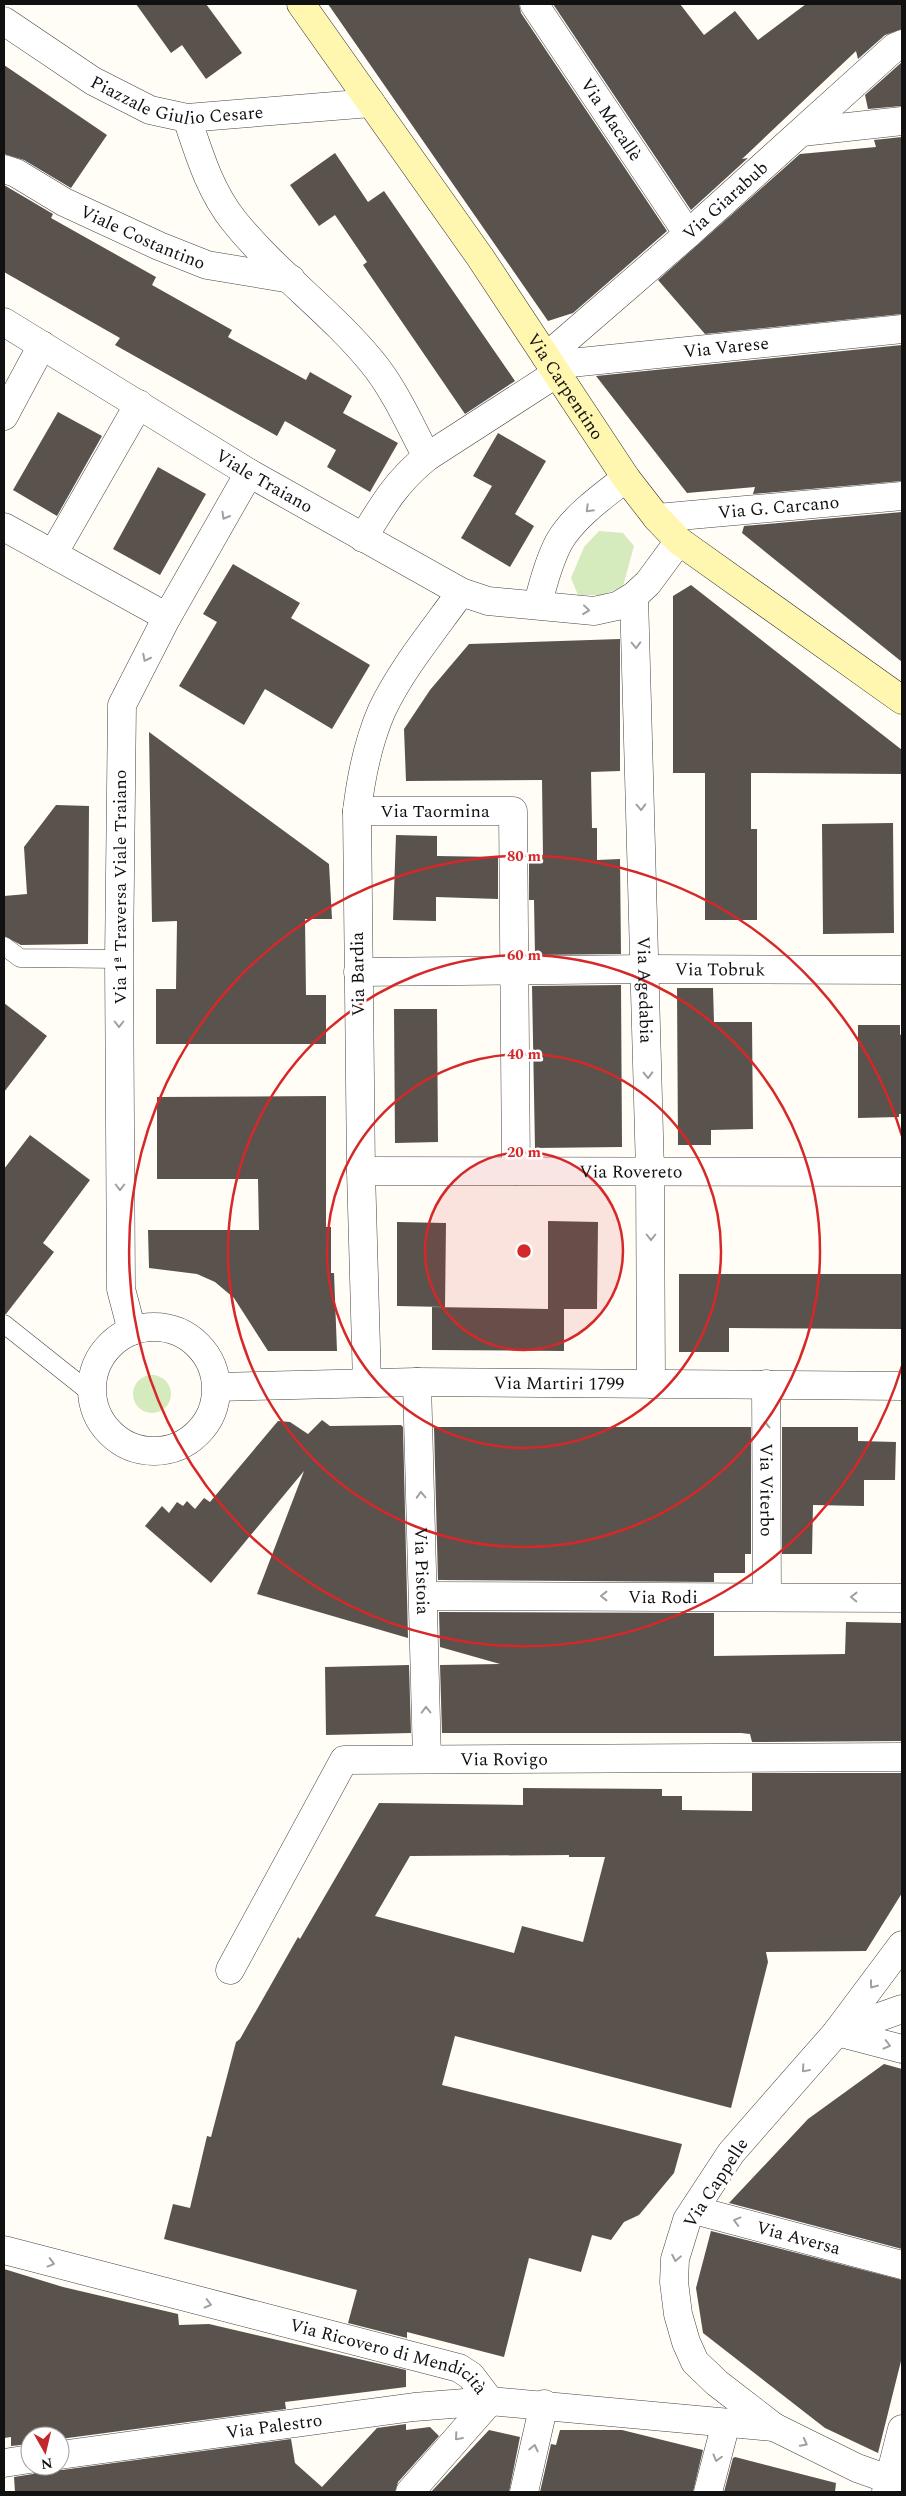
<svg xmlns="http://www.w3.org/2000/svg" width="906" height="2496" font-family="Spectral,serif">
<style>
.green{fill:#d5ebbd}
.building{fill:#5a524d;fill-rule:evenodd}
.lines{fill:none;stroke-linecap:round;stroke-linejoin:round}
.lane-casing{stroke:#444;stroke-width:19}
.street-casing{stroke:#444;stroke-width:29}
.secondary-casing{stroke:#333;stroke-width:29}
.lane{stroke:#fff;stroke-width:18}
.street{stroke:#fff;stroke-width:28}
.secondary{stroke:#fff6b0;stroke-width:28}
.oneway{stroke:#a0a0a0}
.ring{fill:none;stroke:#d62828;stroke-width:2.5}
.labels{text-anchor:middle;dominant-baseline:central;stroke-width:5;stroke-linejoin:round;paint-order:stroke}
.street-label{font-size:18px;fill:#111;stroke:#fff}
.centre{fill:#d62828;stroke:#fff;stroke-width:2.5}
.ring-label{font-size:15px;text-anchor:middle;font-weight:bold;fill:#d62828;stroke:#fff;stroke-width:5;stroke-linejoin:round;paint-order:stroke}
</style>
<rect width="100%" height="100%" fill="#fffdf5"/>
<path class="green" d="M599 531 623 533 634 546 623 586 603 595H578L571 578 584 547Z
M133 1394a19 19 0 1 1 38 0a19 19 0 1 1-38 0Z"/>
<path class="building" d="M136 4H206L242 53 206 79 182 45 171 53Z
M328 4H519L521 13 667 231 573 313 548 321Z
M553 4H680L704 35 735 11 758 40 806 4H902V29L885 35 858 59 856 51 742 159 748 158 691 210Z
M902 62V106L868 109 865 95Z
M4 65 107 135 71 188 24 160 4 154Z
M902 137V314L705 334 658 280 800 154 876 147 874 140Z
M335 153 368 202 384 191 515 381 465 414 363 265 367 262 335 215 319 226 290 185Z
M4 185 53 214 51 218 156 277 152 285 232 330 228 337 306 380 310 372 352 396 343 413 398 443 370 492 327 467 336 450 285 421 277 436 115 345 120 338 4 272Z
M902 345V481L753 494 755 487 687 493 596 376Z
M58 412 102 436 57 516 13 490Z
M498 433 546 461 515 514 534 526 510 567 461 538 492 486 473 476Z
M158 467 206 494 160 575 113 549Z
M902 512V662L742 533 744 526Z
M233 564 300 603 291 618 370 665 332 729 265 689 244 725 179 686 217 622 203 614Z
M691 585 902 750V774L751 773V829H757V920H705V773H673V596Z
M620 639V771L591 772 592 828H597V860L620 859 621 954 535 955 534 900H529V857H543L542 780 406 781 404 729 430 690 469 644Z
M149 732 329 864 332 919H305L306 995H326V1044H156V989H176L177 921 152 922Z
M56 805 89 806 88 944 21 945 4 936V896L27 894 24 847Z
M893 823 894 933 823 934 822 824Z
M396 835 437 836V856L498 857V899L436 897V921L393 920Z
M621 985 622 1147 535 1148 532 986Z
M677 988H713L714 1022H752L753 1129 711 1130V1145H678Z
M4 1003 47 1036 4 1092Z
M394 1009H437L438 1142 395 1143Z
M858 1025H900V1035L902 1034V1114H899V1117L858 1118Z
M326 1096V1227H331V1273H334L337 1351H268L234 1298 215 1282 197 1274 149 1268 148 1230H259L258 1179H157V1097Z
M30 1135 90 1180 43 1243 54 1252 6 1314H4V1169Z
M548 1221 598 1222 597 1309H564V1351L432 1350V1307L548 1309Z
M397 1222 446 1223 445 1307 397 1306Z
M679 1274H902V1329L729 1328V1352H679Z
M322 1420 330 1426 401 1425 403 1427 408 1638 257 1594 304 1471 211 1583 145 1526 162 1506 169 1513 177 1502 183 1506 187 1501 195 1509 204 1498 210 1502 278 1421 290 1422 308 1434Z
M434 1427H751V1554H745V1573H714V1582L438 1580Z
M782 1427H858V1441L896 1442 895 1480H864V1506L813 1505 812 1554H782Z
M439 1612 714 1613V1656L845 1654 846 1622 902 1623V1741L752 1742 750 1734 741 1733H442L440 1665 500 1664 440 1647Z
M409 1665 411 1733 326 1735 325 1667Z
M752 1773H902V1893L866 1951 766 1952 768 1962 731 2108 455 2036 442 2085 682 2144 674 2173 639 2215 624 2222 611 2240 592 2235 581 2272 529 2258 504 2357 407 2332V2338L348 2323 357 2290 164 2239 173 2204 190 2208 207 2136 211 2137 236 2042 240 2039 298 1937 300 1939 379 1803 523 1805V1788L662 1789V1796H682V1810L752 1811ZM569 1855V1857H605L583 1942 522 1926 514 1953 375 1916 410 1856Z
M884 2064 902 2069V2249L729 2203 808 2119Z
M711 2231 902 2280V2357L878 2453 825 2428 703 2333 696 2288Z
M4 2269 63 2287 178 2314 179 2325 209 2324 406 2370V2387L285 2402 286 2409 60 2439V2436H30V2444L11 2446V2437L4 2438Z
M406 2424V2430L430 2427 439 2436 398 2482 395 2492H15L14 2477 33 2474 44 2466 62 2470 291 2439 295 2463 322 2487 377 2428Z
M489 2430 520 2437 509 2492H431Z
M560 2430H622L703 2450 693 2492H540L551 2444 556 2445Z
M735 2457 836 2483 835 2492H724L733 2458Z"/>
<g class="lines">
<g class="lane-casing">
<path id="lane" d="M4 946 20 958 119 959
M4 1324 92 1394"/>
</g>
<g class="street-casing">
<g id="street">
<path id="s1" d="M534 4 688 234"/>
<path id="s2" d="M4 21 93 81 150 110 187 118 371 103"/>
<path d="M187 118C199 154 210 191 234 221 275 272 330 311 372 362 395 390 410 425 427 457"/>
<path d="M802 132 902 121"/>
<path id="s3" d="M4 169 16 173 64 202 159 246 207 265 291 279"/>
<path id="s4" d="M4 322 249 473 461 592 488 601 594 611 617 606 634 596 648 583 679 541"/>
<path id="s5" d="M546 357 688 234 895 47 902 44"/>
<path id="s6" d="M551 365 902 329"/>
<path d="M4 416 42 345"/>
<path id="s7" d="M657 518 902 496"/>
<path d="M4 527 167 617"/>
<path d="M363 538C383 505 396 482 427 457L557 373"/>
<path d="M53 554 139 404"/>
<path id="s8" d="M634 596 650 1171 651 1384"/>
<path d="M538 604C543 583 549 561 559 542 573 517 604 495 626 478"/>
<path id="s9" d="M357 811H513L516 1171"/>
<path id="s10" d="M358 972 645 969 902 970"/>
<path id="s11" d="M361 1171 902 1172"/>
<circle cx="154" cy="1389" r="62"/>
<path d="M132 1331 121 1289 119 959 122 705 167 617 249 473"/>
<path id="s12" d="M417 1382 427 1759"/>
<path d="M367 1383 361 1171 357 811C361 777 368 742 382 710 402 668 434 630 461 592"/>
<path id="s13" d="M766 1384 767 1596"/>
<path id="s14" d="M217 1387 417 1382 902 1386"/>
<path id="s15" d="M424 1596 902 1598"/>
<path d="M902 1945 837 2032 731 2153 687 2220 675 2259 674 2282 678 2314 686 2342 695 2362 717 2383 774 2427 857 2468 902 2484"/>
<path id="s16" d="M230 1970 344 1760 902 1757"/>
<path d="M837 2032 902 2009"/>
<path d="M837 2032 902 2049"/>
<path id="s17" d="M694 2210 902 2265"/>
<path id="s18" d="M4 2250 459 2368 471 2376 490 2401"/>
<path id="s19" d="M60 2455 414 2407 490 2401 774 2427"/>
<path d="M4 2463 30 2459"/>
<path d="M410 2492 490 2401"/>
<path d="M524 2492 544 2404"/>
<path d="M708 2492 726 2423"/>
<path d="M886 2492 902 2429"/>
</g>
</g>
<g class="secondary-casing">
<g id="secondary">
<path id="s20" d="M301 4 480 257 626 478 657 518 679 541 902 700"/>
</g>
</g>
<use href="#lane" class="lane"/>
<use href="#street" class="street"/>
<use href="#secondary" class="secondary"/>
</g>
<defs><path id="oneway-chevron" d="M-2-3.5L2.5 0L-2 3.5" fill="none" stroke-width="1.6" stroke-linecap="round" stroke-linejoin="round" transform="scale(1.25)"/></defs>
<g class="oneway">
<use href="#oneway-chevron" transform="translate(589 509) rotate(135)"/>
<use href="#oneway-chevron" transform="translate(225 516) rotate(120)"/>
<use href="#oneway-chevron" transform="translate(586 610) rotate(6)"/>
<use href="#oneway-chevron" transform="translate(636 645) rotate(88)"/>
<use href="#oneway-chevron" transform="translate(146 658) rotate(117)"/>
<use href="#oneway-chevron" transform="translate(641 807) rotate(88)"/>
<use href="#oneway-chevron" transform="translate(119 1024) rotate(90)"/>
<use href="#oneway-chevron" transform="translate(648 1075) rotate(89)"/>
<use href="#oneway-chevron" transform="translate(120 1187) rotate(90)"/>
<use href="#oneway-chevron" transform="translate(651 1237) rotate(90)"/>
<use href="#oneway-chevron" transform="translate(765 1425) rotate(-91)"/>
<use href="#oneway-chevron" transform="translate(421 1495) rotate(-92)"/>
<use href="#oneway-chevron" transform="translate(604 1596) rotate(-180)"/>
<use href="#oneway-chevron" transform="translate(854 1597) rotate(-179)"/>
<use href="#oneway-chevron" transform="translate(426 1710) rotate(-91)"/>
<use href="#oneway-chevron" transform="translate(873 1985) rotate(127)"/>
<use href="#oneway-chevron" transform="translate(887 2045) rotate(14)"/>
<use href="#oneway-chevron" transform="translate(805 2069) rotate(131)"/>
<use href="#oneway-chevron" transform="translate(737 2221) rotate(-165)"/>
<use href="#oneway-chevron" transform="translate(676 2258) rotate(101)"/>
<use href="#oneway-chevron" transform="translate(51 2263) rotate(15)"/>
<use href="#oneway-chevron" transform="translate(208 2304) rotate(14)"/>
<use href="#oneway-chevron" transform="translate(458 2437) rotate(131)"/>
<use href="#oneway-chevron" transform="translate(804 2443) rotate(28)"/>
<use href="#oneway-chevron" transform="translate(534 2448) rotate(-77)"/>
<use href="#oneway-chevron" transform="translate(717 2458) rotate(105)"/>
</g>
<circle cx="524" cy="1251" r="99" fill="#d62828" fill-opacity=".12"/>
<g class="ring">
<circle cx="524" cy="1251" r="99"/>
<circle cx="524" cy="1251" r="197"/>
<circle cx="524" cy="1251" r="296"/>
<path d="M902 1366A395 395 0 1 1 902 1136"/>
</g>
<g class="labels">
<g class="street-label">
<text stroke="none"><textPath href="#s2" startOffset="196">Piazzale Giulio Cesare</textPath></text>
<text stroke="none"><textPath href="#s1" startOffset="139">Via Macallè</textPath></text>
<text stroke="none"><textPath href="#s5" startOffset="238">Via Giarabub</textPath></text>
<text stroke="none"><textPath href="#s3" startOffset="155">Viale Costantino</textPath></text>
<text stroke="none"><textPath href="#s6" startOffset="176">Via Varese</textPath></text>
<text stroke="none"><textPath href="#s20" startOffset="465">Via Carpentino</textPath></text>
<text stroke="none"><textPath href="#s4" startOffset="305">Viale Traiano</textPath></text>
<text stroke="none"><textPath href="#s7" startOffset="122">Via G. Carcano</textPath></text>
<text stroke="none"><textPath href="#s9" startOffset="78">Via Taormina</textPath></text>
<text transform="translate(120 887) rotate(-90)">Via 1ª Traversa Viale Traiano</text>
<text stroke="none"><textPath href="#s10" startOffset="362">Via Tobruk</textPath></text>
<text transform="translate(358 974) rotate(-91)">Via Bardia</text>
<text stroke="none"><textPath href="#s8" startOffset="394">Via Agedabia</textPath></text>
<text stroke="none"><textPath href="#s11" startOffset="270">Via Rovereto</textPath></text>
<text stroke="none"><textPath href="#s14" startOffset="342">Via Martiri 1799</textPath></text>
<text stroke="none"><textPath href="#s13" startOffset="106">Via Viterbo</textPath></text>
<text stroke="none"><textPath href="#s12" startOffset="189">Via Pistoia</textPath></text>
<text stroke="none"><textPath href="#s15" startOffset="239">Via Rodi</textPath></text>
<text stroke="none"><textPath href="#s16" startOffset="399">Via Rovigo</textPath></text>
<text transform="translate(716 2183) rotate(-57)">Via Cappelle</text>
<text stroke="none"><textPath href="#s17" startOffset="108">Via Aversa</textPath></text>
<text stroke="none"><textPath href="#s18" startOffset="400">Via Ricovero di Mendicità</textPath></text>
<text stroke="none"><textPath href="#s19" startOffset="216">Via Palestro</textPath></text>
</g>
</g>
<circle cx="524" cy="1251" r="8" class="centre"/>
<g class="ring-label">
<text x="524" y="861">80 m</text>
<text x="524" y="960">60 m</text>
<text x="524" y="1059">40 m</text>
<text x="524" y="1157">20 m</text>
</g>
<rect width="906" height="2496" fill="none" stroke="#111111" stroke-width="10"/>
<g transform="translate(45 2451) rotate(172)"><circle r="24" fill="#ffffff" stroke="#a0a0a0"/>
<path d="M0-4L9 19L0 12L-9 19Z" fill="#c4262e"/>
<text y="-8" font-size="14" font-weight="bold" text-anchor="middle" fill="#111111">N</text>
</g>
</svg>
